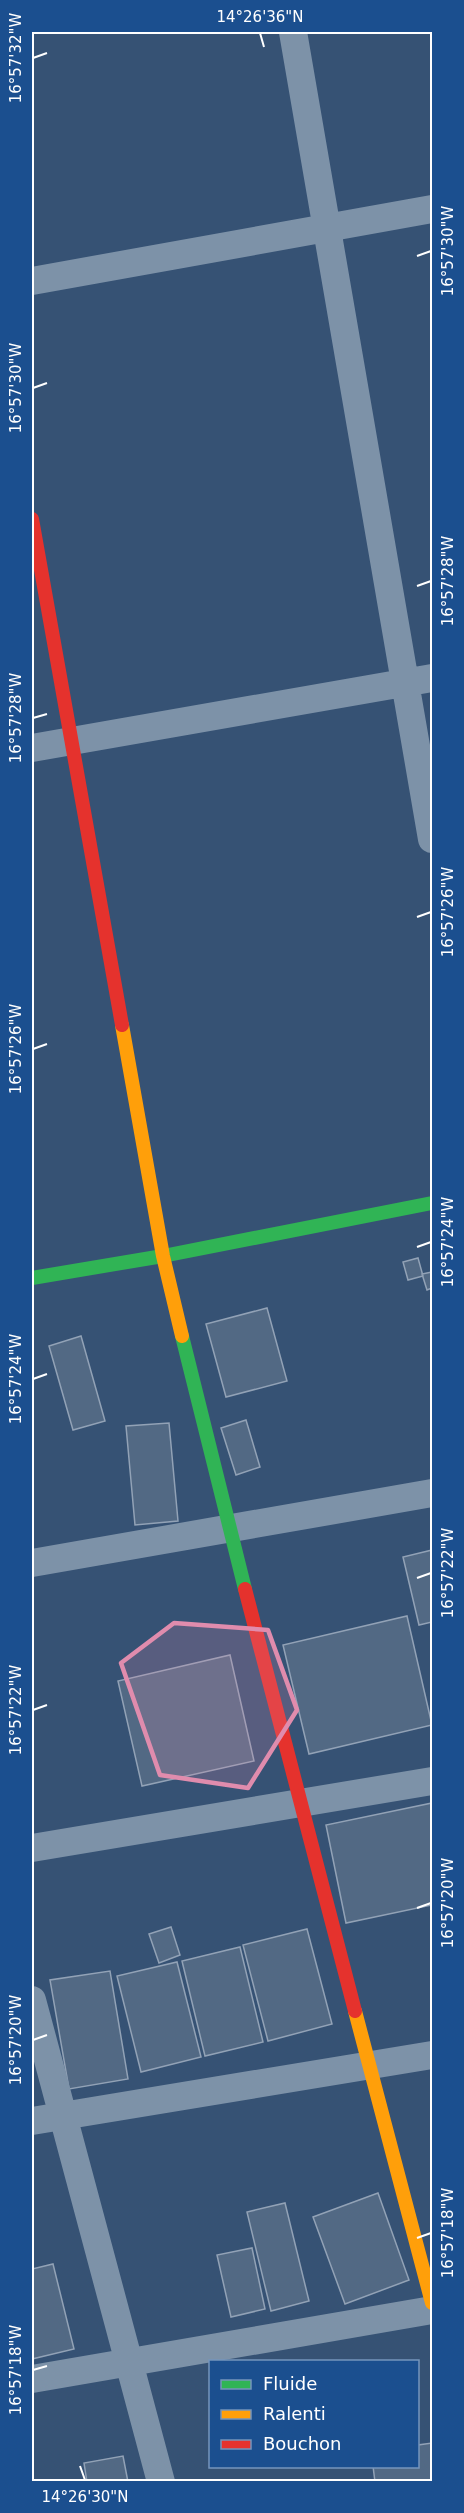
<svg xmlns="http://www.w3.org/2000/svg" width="464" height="2513" font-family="'DejaVu Sans',sans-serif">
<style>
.building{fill:#526984;stroke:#92a2b6;stroke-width:1.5}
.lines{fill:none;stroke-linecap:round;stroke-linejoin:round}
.street{stroke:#7d92a8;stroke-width:28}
.fast{stroke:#30b455;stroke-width:14}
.slow{stroke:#ff9f0a;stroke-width:14}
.jam{stroke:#e5322d;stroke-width:14}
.marked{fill:#e08cad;fill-opacity:0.2;stroke:#e08cad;stroke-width:4.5;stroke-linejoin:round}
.ticks{fill:none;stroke:#fff;stroke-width:2}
.neatline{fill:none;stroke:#fff;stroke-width:2}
.ticks-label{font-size:15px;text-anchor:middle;fill:#fff}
</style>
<rect width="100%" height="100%" fill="#365274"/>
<path class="building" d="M418 1258 423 1276 408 1280 403 1262Z
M432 1272V1288L427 1290 422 1274Z
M267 1308 287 1381 226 1397 206 1324Z
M81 1336 105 1421 73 1430 49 1346Z
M246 1420 260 1467 236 1475 221 1428Z
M169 1423 178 1521 135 1525 126 1426Z
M432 1550V1622L419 1625 403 1557Z
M407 1616 432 1725 309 1754 283 1645Z
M230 1655 254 1761 142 1786 118 1681Z
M432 1803V1905L346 1923 326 1825Z
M171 1927 180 1955 159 1963 149 1934Z
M307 1929 332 2024 268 2041 243 1945Z
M240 1947 263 2042 205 2056 182 1961Z
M177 1962 201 2057 141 2072 117 1976Z
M110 1971 128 2079 69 2089 50 1980Z
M378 2193 409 2280 345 2304 313 2217Z
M285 2203 309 2301 271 2311 247 2212Z
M252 2248 265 2309 231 2317 217 2255Z
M53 2264 74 2349 32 2359V2269Z
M432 2443V2482H375L373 2466H418V2445Z
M123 2456 128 2482H87L84 2463Z"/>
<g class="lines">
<path class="street" d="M293 32 432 839
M32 281 432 209
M32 748 432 678
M32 1563 432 1493
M32 1848 432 1781
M32 2000 161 2482
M32 2121 432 2055
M32 2379 432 2310"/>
<path class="fast" d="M32 1278 163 1256 432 1203
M182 1336 245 1589"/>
<path class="slow" d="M122 1025 163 1256 182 1336
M355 2011 432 2303"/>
<path class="jam" d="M32 519 122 1025
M245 1589 355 2011"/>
</g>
<path class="marked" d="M174 1623 268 1630 297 1710 248 1788 160 1775 121 1663Z"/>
<path class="ticks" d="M260 33 264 47M33 58 47 53M417 256 431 251M33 388 47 383M417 586 431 581M33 718 47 714M417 917 431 912M33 1049 47 1044M417 1247 431 1242M33 1379 47 1374M417 1578 431 1573M33 1710 47 1705M417 1908 431 1903M33 2040 47 2035M417 2238 431 2233M33 2370 47 2366M80 2466 85 2480"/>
<rect width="464" height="2513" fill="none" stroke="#1b4f8f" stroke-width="66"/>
<rect x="209" y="2360" width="210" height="108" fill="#1b4f8f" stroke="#7695bc" stroke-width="1.5"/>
<rect x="221" y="2380" width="30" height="9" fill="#30b455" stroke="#7695bc" stroke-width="1.5"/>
<text x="263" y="2390" font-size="18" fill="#ffffff">Fluide</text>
<rect x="221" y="2410" width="30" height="9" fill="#ff9f0a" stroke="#7695bc" stroke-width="1.5"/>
<text x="263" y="2420" font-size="18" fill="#ffffff">Ralenti</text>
<rect x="221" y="2440" width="30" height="9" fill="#e5322d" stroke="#7695bc" stroke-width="1.5"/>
<text x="263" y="2450" font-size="18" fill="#ffffff">Bouchon</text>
<rect x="33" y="33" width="398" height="2447" class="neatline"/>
<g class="ticks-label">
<text x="260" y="22">14°26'36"N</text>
<text transform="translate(16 58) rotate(-90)" y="5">16°57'32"W</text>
<text transform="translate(448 251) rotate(-90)" y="5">16°57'30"W</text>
<text transform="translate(16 388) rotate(-90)" y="5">16°57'30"W</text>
<text transform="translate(448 581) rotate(-90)" y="5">16°57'28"W</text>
<text transform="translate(16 718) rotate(-90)" y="5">16°57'28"W</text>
<text transform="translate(448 912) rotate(-90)" y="5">16°57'26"W</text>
<text transform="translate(16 1049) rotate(-90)" y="5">16°57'26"W</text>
<text transform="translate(448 1242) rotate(-90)" y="5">16°57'24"W</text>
<text transform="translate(16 1379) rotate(-90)" y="5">16°57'24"W</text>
<text transform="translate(448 1573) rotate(-90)" y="5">16°57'22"W</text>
<text transform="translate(16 1710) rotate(-90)" y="5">16°57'22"W</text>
<text transform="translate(448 1903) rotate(-90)" y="5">16°57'20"W</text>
<text transform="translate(16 2040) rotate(-90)" y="5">16°57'20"W</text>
<text transform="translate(448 2233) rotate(-90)" y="5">16°57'18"W</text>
<text transform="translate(16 2370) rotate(-90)" y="5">16°57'18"W</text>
<text x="85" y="2502">14°26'30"N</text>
</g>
</svg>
